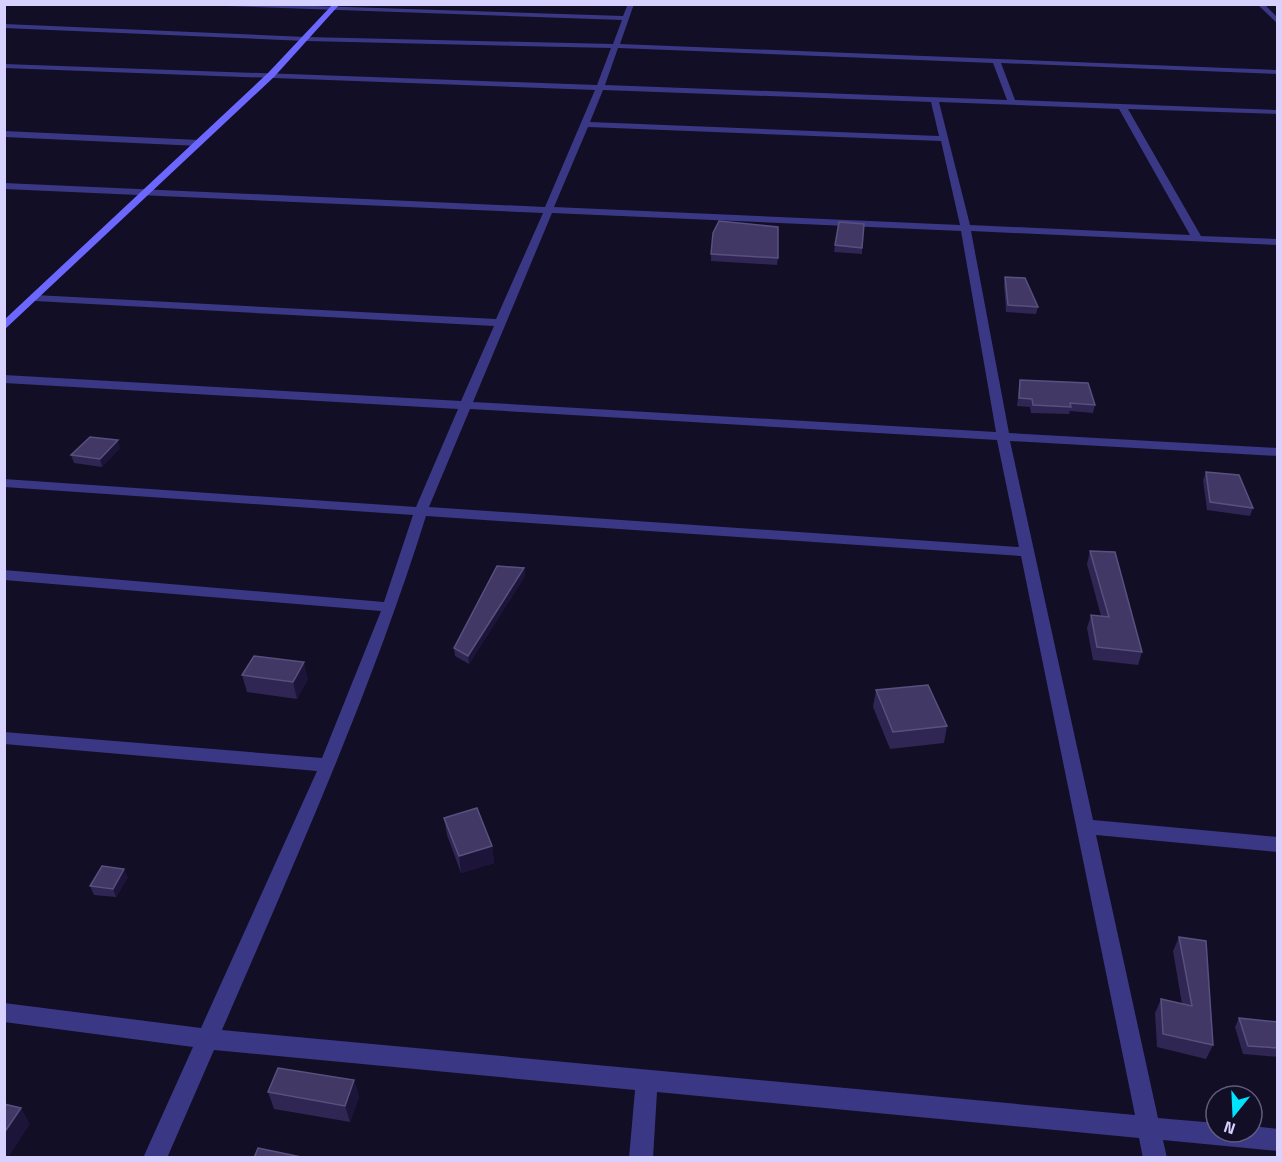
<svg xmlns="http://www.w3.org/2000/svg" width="1282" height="1162" font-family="'Titillium Web',sans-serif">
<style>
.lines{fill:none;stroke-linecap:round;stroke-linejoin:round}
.street{fill:#3a3785;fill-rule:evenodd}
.secondary{fill:#6c68ff;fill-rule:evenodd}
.wall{fill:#2f2653}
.shaded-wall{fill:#1c1539}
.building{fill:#413865;stroke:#58507e;stroke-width:1.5}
</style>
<rect width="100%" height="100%" fill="#120e25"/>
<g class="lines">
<path class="street" d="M170 4H253L623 16 628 4H634L620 44 1278 70V74L1001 63 1015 100 1278 110V114L1128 109 1201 236 1278 239V245L971 231 1009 433 1278 448V456L1010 441 1093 820 1278 837V852L1096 835 1158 1118 1216 1123V1132H1252V1126L1278 1129V1151L1163 1140 1167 1158H1143L1139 1138 657 1092 653 1158H629L635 1090 214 1050 167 1158H143L193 1047 4 1022V1003L201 1028 317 771 4 744V732L322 758 381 611 4 580V570L384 602 413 515 4 487V479L416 507 458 409 4 383V375L461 401 494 326 35 301 30 298 35 295 496 319 543 213 4 189V183L545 207 595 90 4 68V64L597 85 611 48 306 41 4 28V24L306 37 613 44 622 20ZM618 48 993 63 1007 100 605 85ZM603 90 931 102 939 136 590 122ZM939 102 1119 109 1190 235 970 225ZM588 127 941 141 960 225 554 207ZM552 213 961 231 996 432 473 402ZM470 409 997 440 1019 547 429 507ZM426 516 1021 556 1135 1115 222 1030C295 861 371 692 426 516Z
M1257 4H1264L1278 18V24Z
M4 131 199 140 203 143 199 146 4 137Z"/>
<path class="secondary" d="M333 4H340L274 77 4 330V320L268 73Z"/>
</g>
<path class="wall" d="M835 245 862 248V254L834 252Z
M711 254 778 258 777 265 711 261Z
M1005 277 1038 307 1036 314 1006 312 1004 284Z
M1020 380 1095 405 1093 413 1070 411 1069 414 1031 413 1030 407 1017 406Z
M120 448 102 467 74 463 71 455Z
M1206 472 1253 508 1250 516 1207 510 1203 480Z
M1090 551 1142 652 1138 665 1093 660 1087 628 1091 615 1101 616 1087 564Z
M524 568 525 576 469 664 455 656 454 648Z
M242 675 308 679 297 699 247 692Z
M876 690 947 726 944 743 890 749 873 707Z
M444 818 492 846 494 863 461 873 447 835Z
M128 877 116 897 94 895 90 886Z
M1179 937 1213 1045 1206 1059 1157 1047 1155 1013 1161 999 1182 1004 1173 951Z
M1239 1018 1278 1022V1057L1243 1054 1235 1027Z
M354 1080 359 1097 350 1122 274 1109 268 1092Z"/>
<path class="shaded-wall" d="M118 440 120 448 102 467 100 459Z
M524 568 525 576 469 664 468 656Z
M304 662 308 679 297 699 293 682Z
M492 846 494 863 461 873 459 856Z
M124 869 128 877 116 897 113 889Z
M354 1080 359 1097 350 1122 345 1106Z
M21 1108 30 1124 8 1158H4V1133Z"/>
<path class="building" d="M719 221 778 227V258L711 254 713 233Z
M839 222 864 224 862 248 835 245Z
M1005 277 1025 278 1038 307 1008 305Z
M1020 380 1088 383 1095 405 1070 403 1071 407 1033 405 1032 399 1019 398Z
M90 437 118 440 100 459 71 455Z
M1206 472 1239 475 1253 508 1210 502Z
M1090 551 1115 552 1142 652 1097 647 1091 615 1109 617Z
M497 566 524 568 468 656 454 648Z
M254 656 304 662 293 682 242 675Z
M928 685 947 726 893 732 876 690Z
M477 808 492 846 459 856 444 818Z
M102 866 124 869 113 889 90 886Z
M1179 937 1206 941 1213 1045 1163 1034 1161 999 1192 1006Z
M1239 1018 1278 1022V1048L1248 1046Z
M278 1068 354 1080 345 1106 268 1092Z
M4 1104 21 1108 4 1133Z
M258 1148 306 1158H254Z"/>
<rect width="1282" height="1162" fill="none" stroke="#d7d1ff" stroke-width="12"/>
<g transform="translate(1234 1114) rotate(198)"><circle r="28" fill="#120e25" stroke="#615c7c" stroke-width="1.5"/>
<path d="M0-4.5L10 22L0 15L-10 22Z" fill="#00e3fc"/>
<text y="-9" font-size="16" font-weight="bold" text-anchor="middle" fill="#d7d1ff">N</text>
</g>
</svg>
